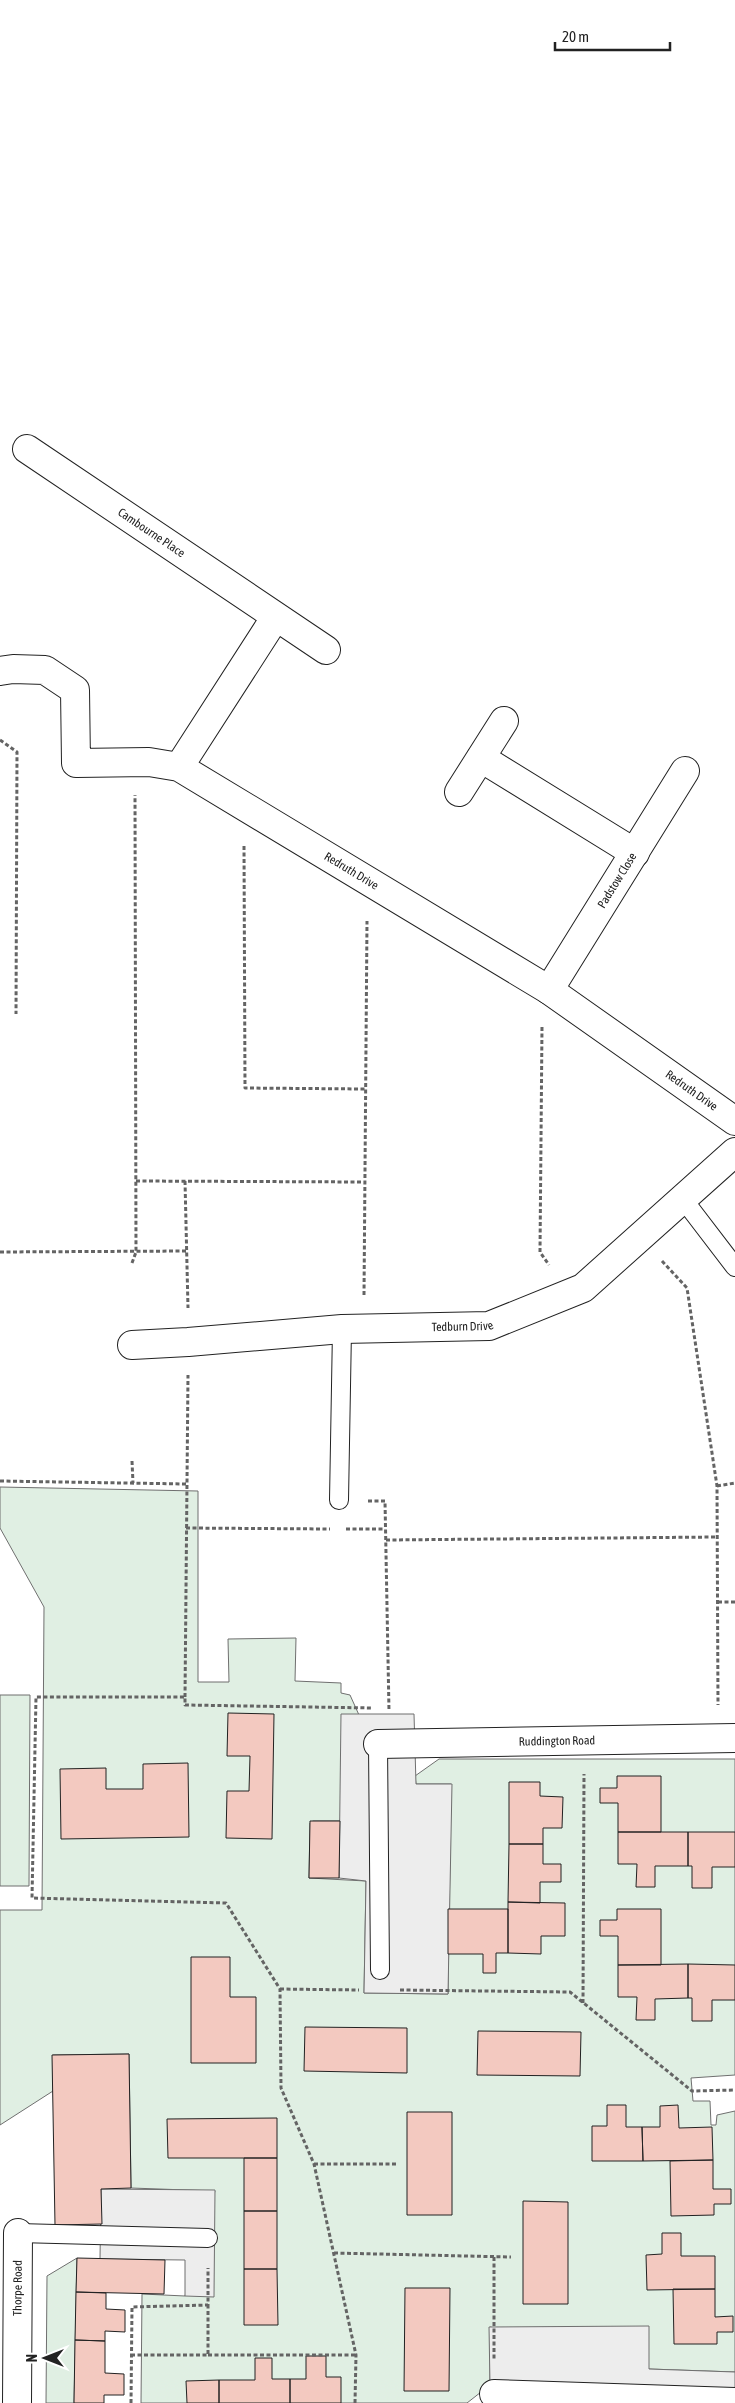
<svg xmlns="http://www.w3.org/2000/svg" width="735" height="2403" font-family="'Asap Condensed',sans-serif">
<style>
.green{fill:#e0efe3;stroke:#6f6f6f}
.parking{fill:#ededed;stroke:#6f6f6f}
.building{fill:#f3c9c0;stroke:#222}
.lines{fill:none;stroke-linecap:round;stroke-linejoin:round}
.service-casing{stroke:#222;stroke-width:20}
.minor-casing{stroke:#222;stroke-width:30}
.path{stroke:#646464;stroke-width:3;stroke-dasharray:4 2.5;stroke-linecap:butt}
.service{stroke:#fff;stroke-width:18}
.minor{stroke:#fff;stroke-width:28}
.labels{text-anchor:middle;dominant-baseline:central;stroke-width:4;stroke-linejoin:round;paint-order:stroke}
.street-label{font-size:12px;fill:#222;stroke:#fff}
</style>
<rect width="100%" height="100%" fill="#fff"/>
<path class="green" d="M0 1487 198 1491V1682H229L228 1639 296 1638 295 1681 341 1683V1693L350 1695 359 1715 340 1821H313L310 1823 309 1878 366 1881 364 1993 448 1994 451 1784H416L415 1776 439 1759H735V2075L691 2078 693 2101H710L711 2125H716L717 2115 735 2111V2372L649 2369 490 2327V2385L467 2403H141L142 2294 185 2296 215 2191 131 2188 129 2054 53 2055V2091L0 2125V1910H42L44 1607 0 1528Z
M0 1695H30L29 1886H0Z
M77 2258 74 2403H46L47 2276Z"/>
<path class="parking" d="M341 1714H414L416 1784H452L448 1994 364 1993 366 1881 339 1878Z
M101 2189 215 2190 214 2297 185 2296V2260L100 2259Z
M649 2326V2369L735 2372V2403L490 2385 489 2327Z"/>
<path class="building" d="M228 1713 274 1714 272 1839 226 1838 227 1791H249L250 1756H227Z
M188 1763 189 1837 61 1839 60 1769 106 1768V1789H143V1764Z
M617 1776H661V1832H618V1803H600V1788H617Z
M509 1782H540V1796L563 1797 562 1828H543V1844H509Z
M310 1821H340L339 1878H309Z
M618 1832H688V1866H655V1887H636L637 1864H618Z
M688 1832H735V1867H712V1888H692V1866H688Z
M509 1844H543V1864H561V1882H540V1903L508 1902Z
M508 1902 565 1903V1936H541V1954L508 1953Z
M448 1909H508V1953H496V1973H483V1954H448Z
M617 1909H661V1965H618V1936H600V1920H617Z
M191 1957H230V1997H256V2063H191Z
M688 1964 735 1965V2000H712V2021H692V1998H688Z
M688 1964V1998L655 1999V2020H636L637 1997H618V1965Z
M305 2027 407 2028V2073L304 2071Z
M478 2031 581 2032 580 2076 477 2075Z
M129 2054 131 2188 101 2189 102 2224 55 2225 52 2055Z
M607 2105H626V2127H642L643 2161H592V2126H607Z
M678 2105 679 2128 712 2127 713 2160 643 2161 642 2127H660V2106Z
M407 2112H452V2215H407Z
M277 2118V2158H168L167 2119Z
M244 2158H277V2211H244Z
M713 2160V2189H731V2204H714V2215L671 2216 670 2161Z
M523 2201 568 2202V2304H523Z
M244 2211H277V2269H244Z
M662 2233H681V2256H715V2289L647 2290 646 2255 662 2254Z
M77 2258 165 2260 164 2294 76 2292Z
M244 2269H277L278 2325H244Z
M405 2288H450L449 2391H404Z
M673 2289H715V2317L733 2316V2332H717V2344H674Z
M76 2292 106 2293V2309L125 2310V2332L105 2331V2341L75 2340Z
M75 2340 105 2341V2373L124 2374V2395H104V2403H74Z
M306 2356H326V2377H341V2403H290V2379H306Z
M255 2358H272V2379H290V2403H219V2380H255Z
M219 2380V2403H187L186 2381Z"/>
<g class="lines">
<g class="service-casing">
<path id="service" d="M683 1199 735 1267
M339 1500 342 1329
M378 1744 380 1970
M18 2233 208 2238"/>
</g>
<g class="minor-casing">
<g id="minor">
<path id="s1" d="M27 449 326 650"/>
<path id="s2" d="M0 671 13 669 45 670 75 690 76 763 149 762 179 767 549 990 735 1121"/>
<path d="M481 758 635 853"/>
<path d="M179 767 275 618"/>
<path d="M459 792 504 721"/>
<path id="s3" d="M549 990 685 771"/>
<path id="s4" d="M132 1345 188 1342 342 1329 489 1326 583 1288 735 1152"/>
<path id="s5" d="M378 1744 735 1738"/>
<path d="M494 2394 735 2402"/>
<path id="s6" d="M17 2403 18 2233"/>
</g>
</g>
<path class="path" d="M0 740 17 752 16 1014
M244 846 245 1088 365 1089
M542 1027 540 1252 549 1265
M136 1181 364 1182
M185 1181 188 1308
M0 1252 187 1251
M662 1261 687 1288 717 1486 718 1705
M132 1263 136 1252 135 795
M364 1295 367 921
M132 1461 133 1483
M0 1481 187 1484
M717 1486 735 1483
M368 1501H385L389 1711
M186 1528 330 1529
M346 1529H385
M386 1540 717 1537
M718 1602H735
M185 1697 188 1375
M280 1989 359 1990
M400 1990 570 1992 692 2091 735 2090
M583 2003 584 1774
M314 2164H397
M334 2253 511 2257
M494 2257V2361
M131 2355H208V2305
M208 2355H356
M131 2403 132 2307 208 2305V2268
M355 2403 356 2355 314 2164 281 2088 280 1989 226 1903 32 1898 36 1697H185V1705L373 1708"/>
<use href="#service" class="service"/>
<use href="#minor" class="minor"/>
</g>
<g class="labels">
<g class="street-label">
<text stroke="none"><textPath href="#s1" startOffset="150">Cambourne Place</textPath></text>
<text stroke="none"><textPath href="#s2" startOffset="459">Redruth Drive</textPath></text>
<text stroke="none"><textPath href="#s3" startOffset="129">Padstow Close</textPath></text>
<text stroke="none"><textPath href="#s2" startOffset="864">Redruth Drive</textPath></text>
<text stroke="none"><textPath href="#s4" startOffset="331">Tedburn Drive</textPath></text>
<text stroke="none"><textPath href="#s5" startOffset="179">Ruddington Road</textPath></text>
<text stroke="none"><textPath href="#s6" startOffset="115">Thorpe Road</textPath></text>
</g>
</g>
<g transform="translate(45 2358) rotate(270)" stroke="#ffffff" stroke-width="4" paint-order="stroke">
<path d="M0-4L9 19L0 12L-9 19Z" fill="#222222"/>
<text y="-8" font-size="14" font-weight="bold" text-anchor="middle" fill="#222222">N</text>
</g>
<path d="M555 42v8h115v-8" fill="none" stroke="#222222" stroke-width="2.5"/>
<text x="562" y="42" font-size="15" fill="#222222" stroke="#ffffff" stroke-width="4" paint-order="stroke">20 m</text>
</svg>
